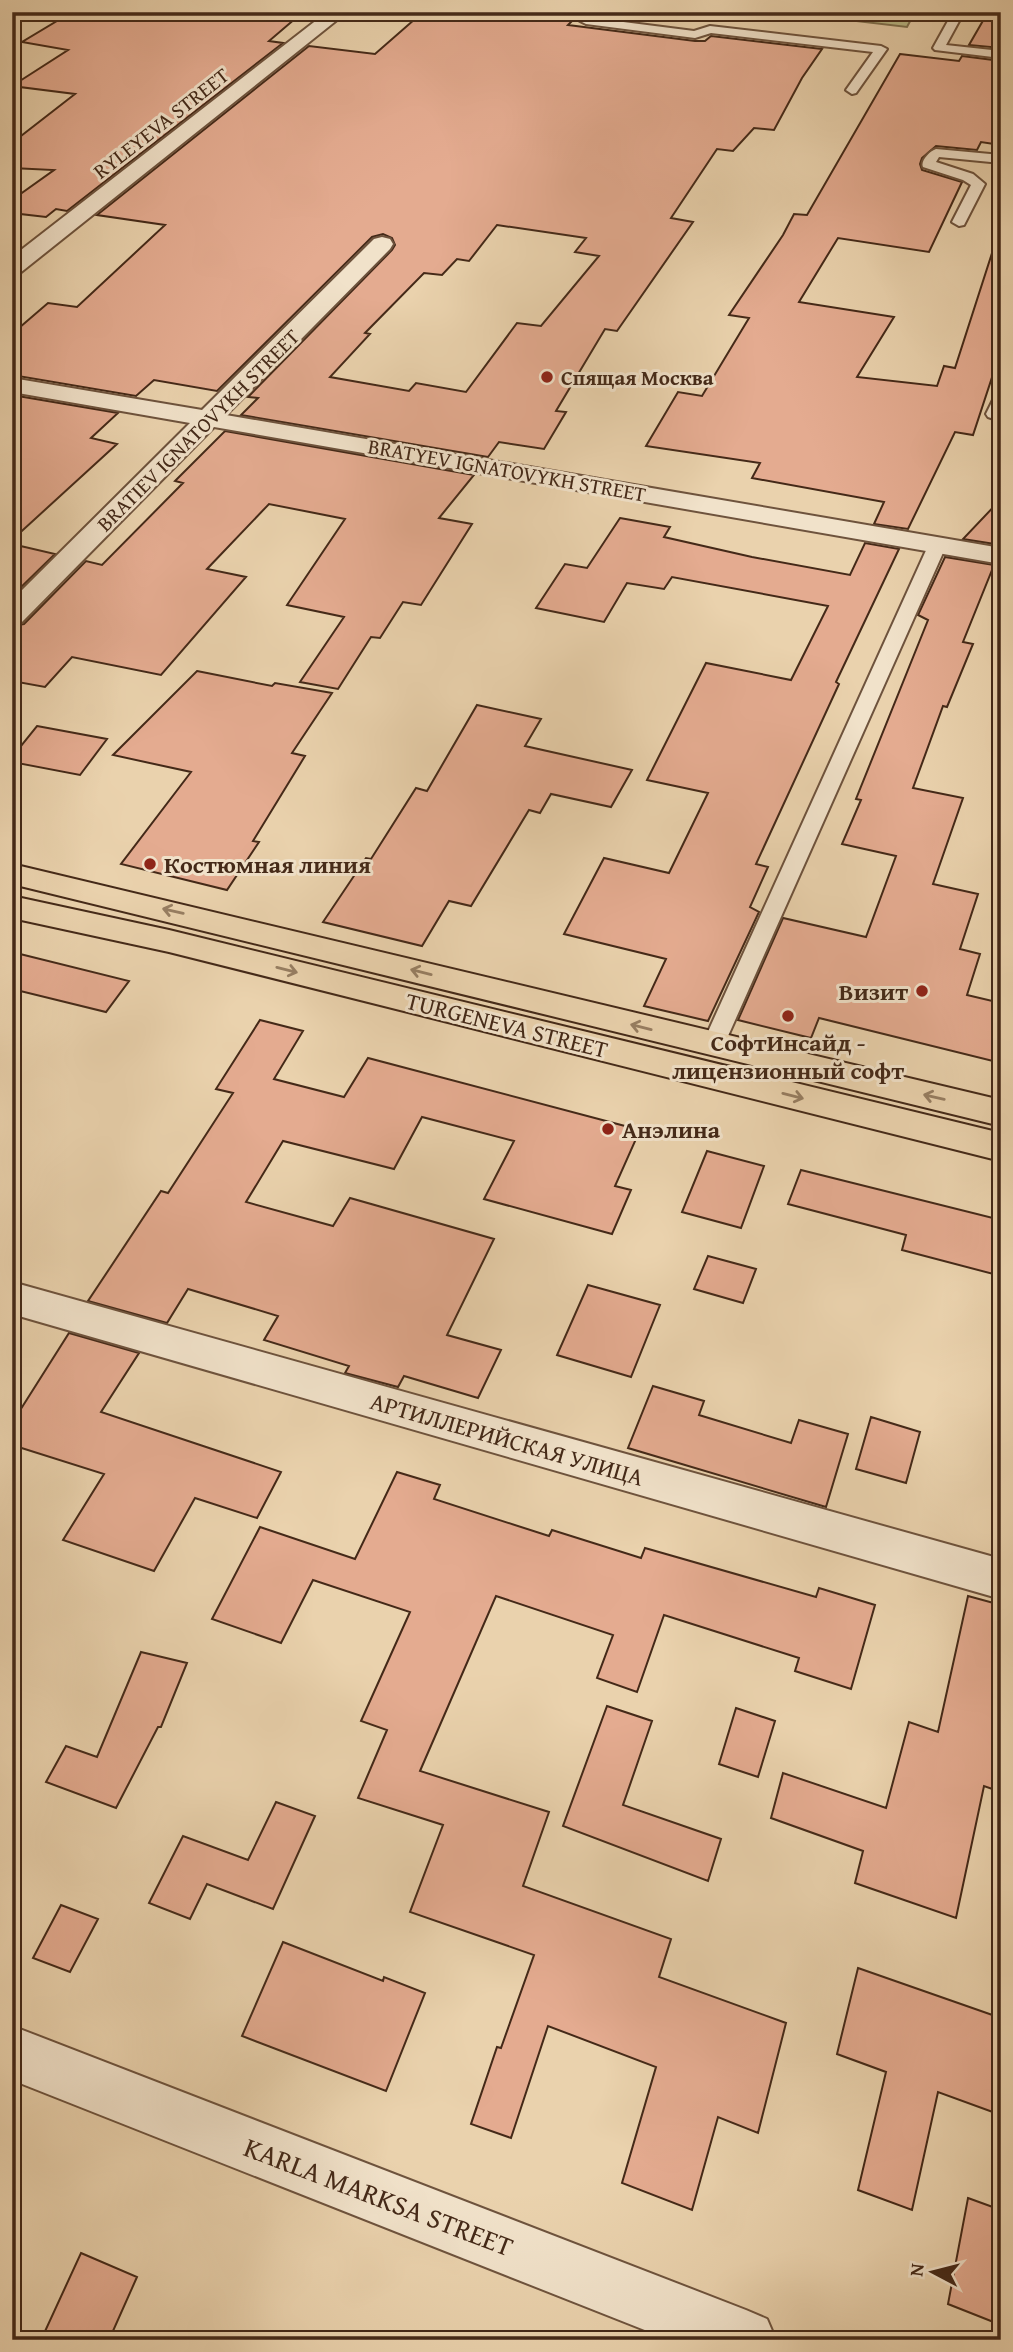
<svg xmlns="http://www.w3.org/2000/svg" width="1013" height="2352" font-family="'Gentium Book Plus',serif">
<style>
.green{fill:#babb88;stroke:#7f7250;stroke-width:2}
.building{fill:#e4ab90;stroke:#442918;stroke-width:2;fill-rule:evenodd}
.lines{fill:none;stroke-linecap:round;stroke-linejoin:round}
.lane-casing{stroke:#6e533d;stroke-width:4}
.street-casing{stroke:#6e533d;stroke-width:4}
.highway-casing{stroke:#442918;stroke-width:4}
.path{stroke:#442918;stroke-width:2.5;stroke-dasharray:1 2;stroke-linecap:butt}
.lane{fill:#f1e2ca;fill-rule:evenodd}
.street{fill:#f1e2ca;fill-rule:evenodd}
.highway{fill:#ead2ad;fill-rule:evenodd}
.oneway{stroke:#977e62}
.poi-dot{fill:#8f2418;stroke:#f1e2ca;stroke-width:2.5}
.labels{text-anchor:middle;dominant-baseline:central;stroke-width:6;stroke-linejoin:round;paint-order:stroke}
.far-street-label{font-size:21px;fill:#442918;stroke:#f1e2ca}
.far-poi-label{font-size:21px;font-weight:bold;fill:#442918;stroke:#f1e2ca;text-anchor:start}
.poi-label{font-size:24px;font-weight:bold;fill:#442918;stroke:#f1e2ca;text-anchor:start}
.street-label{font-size:24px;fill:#442918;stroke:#f1e2ca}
.near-street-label{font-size:28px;fill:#442918;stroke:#f1e2ca}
</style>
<rect width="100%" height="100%" fill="#ead2ad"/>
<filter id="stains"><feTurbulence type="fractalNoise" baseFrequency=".00286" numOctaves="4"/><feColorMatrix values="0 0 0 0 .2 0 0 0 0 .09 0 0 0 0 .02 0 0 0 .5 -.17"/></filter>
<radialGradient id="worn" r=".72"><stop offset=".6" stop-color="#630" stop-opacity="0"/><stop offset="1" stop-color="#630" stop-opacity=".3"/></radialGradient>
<path class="green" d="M862 12H915L907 27 856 21Z"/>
<path class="building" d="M72 12H303L269 41 283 43 67 211 56 209 46 217 12 213V200L54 170 12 168V143L75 94 12 86 68 50 22 42Z
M423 12H534L576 17 568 25 695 41H705L711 36 822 49 802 78 774 130 754 128 733 151 717 149 671 218 693 222 617 331 605 329 556 411 566 412 544 449 499 442 488 457 241 415 258 398 248 397 392 250 395 245 392 238 383 234 372 237 217 391 154 380 136 396 12 375V334L48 303 77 307 165 225 97 215 309 46 375 54ZM497 225 586 238 575 252 599 256 541 326 517 323 466 392 416 383 409 391 330 377 370 334 365 333 424 273 442 275 457 259 469 261Z
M988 12H1001V48L969 45Z
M900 54 959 61 962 56 1001 61V145L981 142 977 150 936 146 922 158 920 164 922 170 962 182 929 252 838 238 799 302 894 317 857 377 937 386 944 366 955 368 993 250 1001 251V350L973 435 955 432 908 529 874 524 884 502 752 478 760 463 646 446 678 392 702 396 749 318 729 315 783 235 794 214 807 215Z
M12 395 118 413 91 438 117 444 12 540Z
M225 431 474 475 439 518 472 524 421 605 403 602 380 638 371 637 338 689 300 682 344 617 287 605 345 519 269 504 207 569 246 577 161 675 72 657 45 687 12 681V626L24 624 86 561 102 565 183 483 175 481Z
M1001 499V545L963 539Z
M620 518 670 527 664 537 752 557 850 575 865 543 899 549 836 682 839 684 756 864 768 867 750 907 759 912 708 1021 644 1006 666 959 564 934 604 858 669 873 708 793 647 780 706 663 791 680 828 606 672 577 664 589 627 583 604 622 536 608 565 564 587 568Z
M12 544 55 554 12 596Z
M945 557 994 565 963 642 973 644 947 707 943 706 913 788 963 798 933 884 978 894 960 949 980 954 967 995 1001 1003V1063L819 1018 811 1038 738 1020 783 918 866 937 896 856 842 844 861 800 856 799 928 620 918 615Z
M197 671 272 686 275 683 332 693 292 753 305 756 253 841 259 842 227 890 121 864 191 772 113 755Z
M477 705 541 719 525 746 632 770 611 807 551 794 540 813 529 810 471 906 449 901 422 946 323 922 366 858 371 859 416 788 427 791Z
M37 726 107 739 80 775 12 762V757Z
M12 952 129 981 106 1012 12 989Z
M260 1020 303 1031 274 1079 344 1097 368 1058 640 1130 615 1186 631 1190 612 1234 484 1199 514 1141 422 1117 394 1169 283 1141 246 1202 333 1226 350 1198 494 1239 447 1335 501 1350 478 1398 404 1376 398 1387 345 1373 349 1366 264 1340 278 1316 188 1289 167 1323 88 1301 161 1191 168 1193 233 1093 216 1089Z
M707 1151 764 1166 741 1228 682 1212Z
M801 1170 1001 1220V1276L902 1250 906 1235 788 1204Z
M708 1256 756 1269 743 1303 694 1289Z
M588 1285 660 1305 631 1377 557 1355Z
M69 1333 139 1353 101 1412 281 1472 257 1518 195 1498 154 1571 63 1540 104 1474 12 1445V1423Z
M653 1386 704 1401 699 1415 791 1443 799 1420 848 1434 826 1507 628 1448Z
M871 1417 920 1432 906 1483 856 1469Z
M397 1472 440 1485 434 1499 549 1536 552 1530 641 1558 645 1548 816 1597 819 1588 875 1605 851 1689 795 1671 799 1658 664 1615 637 1692 597 1678 613 1635 496 1596 420 1771 549 1812 523 1886 671 1939 659 1977 786 2023 758 2133 718 2117 692 2210 622 2183 656 2067 548 2026 511 2138 471 2124 497 2047 501 2048 534 1955 410 1912 443 1825 358 1798 387 1730 361 1721 410 1612 313 1580 281 1643 212 1619 260 1527 355 1559Z
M968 1596 1001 1605V1792L984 1786 956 1918 855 1883 863 1851 771 1818 783 1773 886 1808 909 1722 938 1732Z
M141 1652 187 1663 161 1727H158L116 1808 46 1782 66 1746 97 1757Z
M607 1706 652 1721 623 1805 721 1839 708 1881 563 1826Z
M736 1708 775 1721 758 1777 719 1764Z
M276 1802 315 1816 273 1909 207 1884 190 1919 149 1903 183 1836 248 1860Z
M61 1905 98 1919 70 1972 33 1958Z
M283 1942 383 1981 384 1977 425 1993 386 2091 242 2036Z
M858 1968 1001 2018V2115L938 2092 912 2210 858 2190 886 2072 837 2054Z
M968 2198 1001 2210V2325L948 2304Z
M81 2253 137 2277 109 2340H41Z"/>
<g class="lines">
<g class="lane-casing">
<path id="lane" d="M575 12H593L592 18 694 31 710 26 881 46 887 49 856 93 852 94 846 90 873 52 711 33 695 38 586 24 580 21 582 16Z
M953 12H964L946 45 1001 51V58L935 50 933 48Z
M936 149 1001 155V163L939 157 936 162 973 174 985 184 964 225 959 226 952 222 971 185 963 180 923 167C920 161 930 151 936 149Z
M1001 394V416L994 419 988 417 986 414 995 396Z
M937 541 946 546 724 1045 721 1051 713 1053 705 1051 702 1045 928 546Z"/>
</g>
<g class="street-casing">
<path id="street" d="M327 12H347L20 273 12 275V257Z
M382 237 390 239 393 244 390 249 226 415 1001 548V564L214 427 22 622 12 624V600L190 423 12 392V378L202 410 374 239Z
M12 1282 1001 1559V1599L12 1314Z
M12 2026 746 2310 767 2319 776 2340H670L12 2080Z"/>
</g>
<g class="highway-casing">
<path id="highway" d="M12 864 1001 1100V1126L12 884Z
M12 896 169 930 1001 1133V1161L169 952 12 918Z"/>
</g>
<path class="path" d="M368 21 379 12"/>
<use href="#lane" class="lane"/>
<use href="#street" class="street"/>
<use href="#highway" class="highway"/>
</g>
<defs><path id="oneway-shaft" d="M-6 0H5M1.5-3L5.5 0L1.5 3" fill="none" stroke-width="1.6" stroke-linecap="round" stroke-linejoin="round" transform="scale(1.75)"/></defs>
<g class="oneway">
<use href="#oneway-shaft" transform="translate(173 911) rotate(-167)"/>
<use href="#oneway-shaft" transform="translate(287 970) rotate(14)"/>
<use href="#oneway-shaft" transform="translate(421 972) rotate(-166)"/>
<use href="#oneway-shaft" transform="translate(641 1027) rotate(-166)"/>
<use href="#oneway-shaft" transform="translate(793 1096) rotate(14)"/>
<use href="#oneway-shaft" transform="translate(934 1097) rotate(-167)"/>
</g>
<g class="poi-dot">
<circle cx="547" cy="377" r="7"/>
<circle cx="150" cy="864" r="7"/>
<circle cx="922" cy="991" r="7"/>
<circle cx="788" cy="1016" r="7"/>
<circle cx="608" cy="1129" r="7"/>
</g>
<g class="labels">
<g class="far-street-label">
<text transform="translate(161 123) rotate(-38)">RYLEYEVA STREET</text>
<text transform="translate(198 430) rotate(-45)">BRATIEV IGNATOVYKH STREET</text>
<text transform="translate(507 470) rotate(10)">BRATYEV IGNATOVYKH STREET</text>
</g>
<g class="far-poi-label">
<text x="561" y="377">Спящая Москва</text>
</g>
<g class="poi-label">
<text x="164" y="864">Костюмная линия</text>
<text x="908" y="991" text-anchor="end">Визит</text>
<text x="788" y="1042" text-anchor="middle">СофтИнсайд -<tspan x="788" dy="28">лицензионный софт</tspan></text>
<text x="622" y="1129">Анэлина</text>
</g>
<g class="street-label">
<text transform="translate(507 1025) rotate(14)">TURGENEVA STREET</text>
<text transform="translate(507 1439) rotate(16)">АРТИЛЛЕРИЙСКАЯ УЛИЦА</text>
</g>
<g class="near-street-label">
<text transform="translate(379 2196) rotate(21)">KARLA MARKSA STREET</text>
</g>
</g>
<rect width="1013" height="2352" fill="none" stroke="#ead2ad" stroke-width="42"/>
<rect x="14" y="14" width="985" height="2324" fill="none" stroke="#442918" stroke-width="3.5"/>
<rect x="21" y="21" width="971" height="2310" fill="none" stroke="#442918" stroke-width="2"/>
<g transform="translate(933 2272) rotate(277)" stroke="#f1e2ca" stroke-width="5" paint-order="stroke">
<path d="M0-5L12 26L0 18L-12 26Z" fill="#442918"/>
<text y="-10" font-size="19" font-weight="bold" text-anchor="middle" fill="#442918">N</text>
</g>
<rect width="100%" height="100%" filter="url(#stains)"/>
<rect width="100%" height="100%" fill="url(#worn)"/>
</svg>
